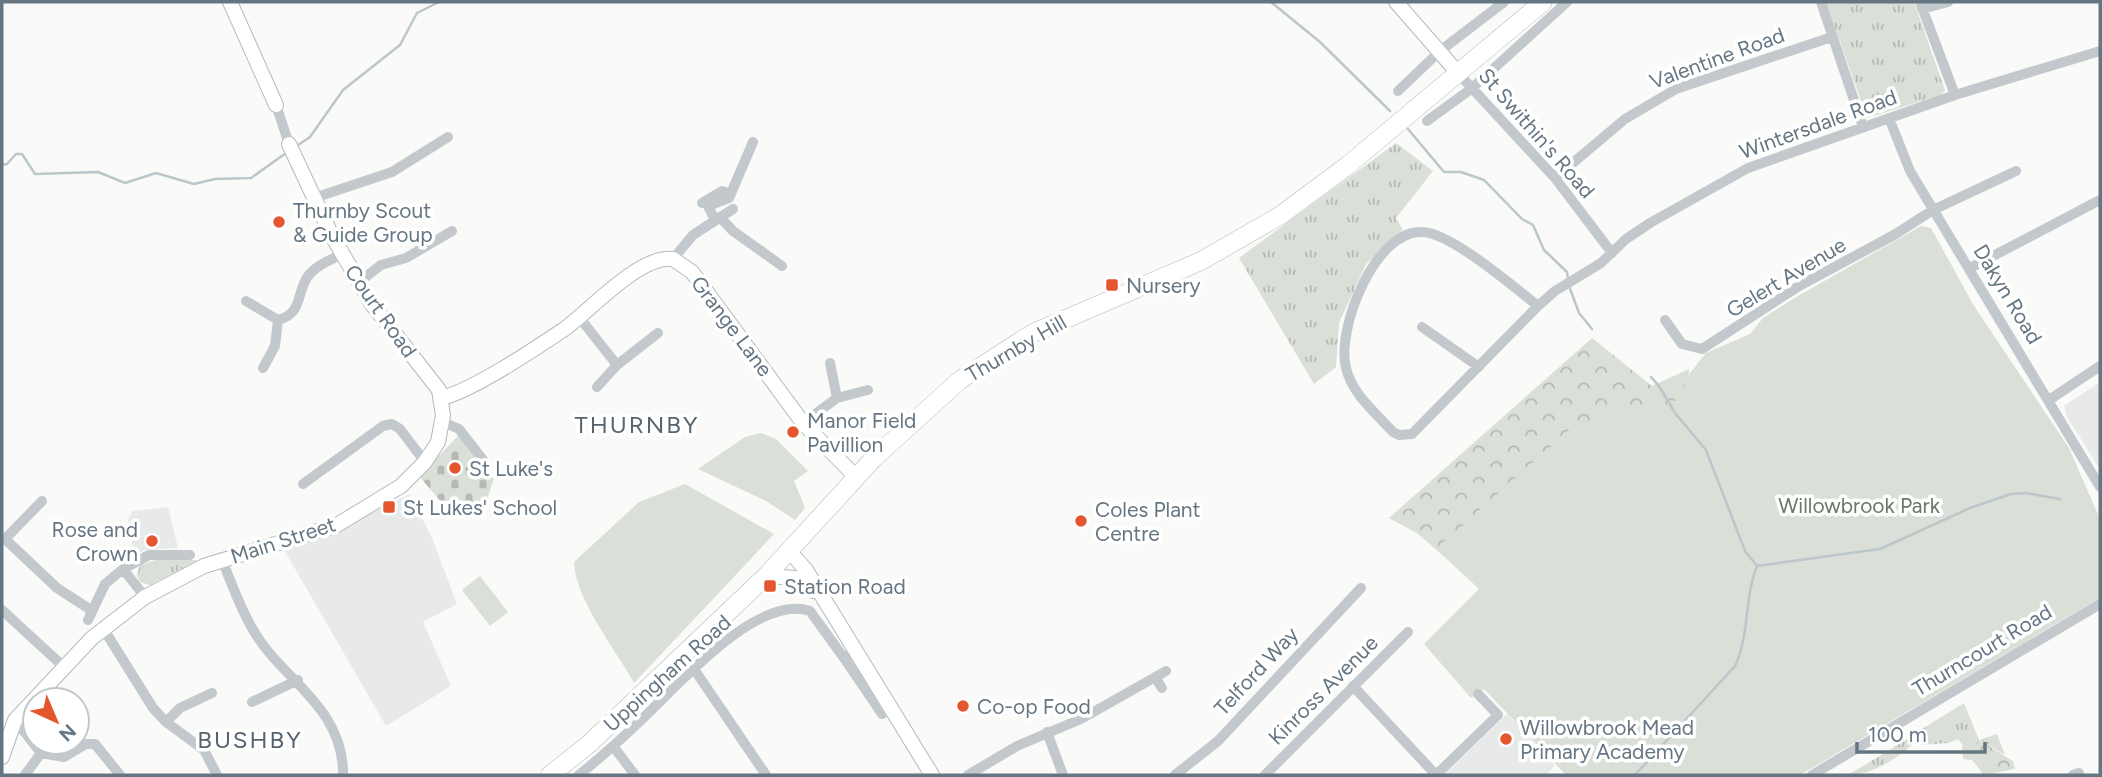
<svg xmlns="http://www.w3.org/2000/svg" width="2102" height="777" font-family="Figtree,sans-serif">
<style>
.built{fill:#e8e9e9}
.grass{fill:url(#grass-tufts)}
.forest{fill:url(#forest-crowns)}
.cemetery{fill:url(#cemetery-stones)}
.park{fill:#dadfd7}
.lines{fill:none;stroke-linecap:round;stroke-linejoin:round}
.stream{stroke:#bbc7cb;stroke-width:2.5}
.secondary-casing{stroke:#b3babf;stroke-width:16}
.highway-casing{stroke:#b4b9bd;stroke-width:19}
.street{stroke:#c3c8cc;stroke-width:10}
.secondary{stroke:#fff;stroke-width:14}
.highway{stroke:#fff;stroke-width:18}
.poi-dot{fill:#e4572e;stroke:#fff;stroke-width:2.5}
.labels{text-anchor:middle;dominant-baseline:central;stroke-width:7;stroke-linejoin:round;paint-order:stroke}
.street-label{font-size:21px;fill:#657683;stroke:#fff}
.poi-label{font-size:21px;fill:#657683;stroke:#fff;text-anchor:start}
.park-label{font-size:21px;fill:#687a64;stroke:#fff}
.quarter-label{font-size:24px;letter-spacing:2px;fill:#57646e;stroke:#fff}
</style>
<defs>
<pattern id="grass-tufts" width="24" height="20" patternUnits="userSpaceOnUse" patternTransform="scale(1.75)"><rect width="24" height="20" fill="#dadfd7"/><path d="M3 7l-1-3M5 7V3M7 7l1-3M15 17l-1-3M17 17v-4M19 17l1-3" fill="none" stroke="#b4b9b4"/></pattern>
<pattern id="forest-crowns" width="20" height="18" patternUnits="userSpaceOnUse" patternTransform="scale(1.75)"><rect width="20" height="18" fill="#dadfd7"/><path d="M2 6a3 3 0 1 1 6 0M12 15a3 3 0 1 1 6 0" fill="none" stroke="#b4b9b4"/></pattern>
<pattern id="cemetery-stones" width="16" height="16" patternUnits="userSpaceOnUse" patternTransform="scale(1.75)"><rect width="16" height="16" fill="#dadfd7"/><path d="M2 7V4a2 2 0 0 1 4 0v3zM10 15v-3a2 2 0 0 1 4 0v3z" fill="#b4b9b4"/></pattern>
</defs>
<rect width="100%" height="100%" fill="#fafaf8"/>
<path class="built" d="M2100 382V469L2067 417 2064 406Z
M410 494 432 538 457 604 423 622 451 686 386 726 283 548 324 536Z
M168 507 178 548 145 550 134 555 128 519 133 511Z
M1507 714 1555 765 1546 775H1444Z"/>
<path class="grass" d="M1826 2H1914L1945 90 1941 95 1867 118Z
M1396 143 1433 171 1396 218 1403 230 1366 264 1339 323 1336 367 1314 384 1239 258Z
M198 560 150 585 140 582 137 575 140 565 156 560Z
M1964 703 1979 740 1997 734 2005 755 1980 740 1972 760 1963 759 1962 744 1958 739 1948 743 1919 745 1921 737 1917 732Z
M1909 738 1916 740C1901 758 1871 775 1848 775Z"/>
<path class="forest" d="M1592 338 1652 386 1689 369 1688 413 1447 559 1417 533 1389 518Z
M1979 740 2013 761 2015 769 1984 775 1972 760Z"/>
<path class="cemetery" d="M459 435 494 478 488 497 454 517 419 476Z"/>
<path class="park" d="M1921 226 1931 228 1974 306 2069 448 2100 519V598L1800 775H1566L1484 689 1471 698 1424 644 1479 589 1436 549 1568 431 1622 407 1660 409 1678 399 1690 373 1706 353 1750 334 1763 318 1798 296Z
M761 433 776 439 808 471 794 481 805 508 795 520 766 501 698 469 745 437Z
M685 484 774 534 634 683C616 650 575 599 574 562L639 502Z
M480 576 508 612 490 626 462 590Z"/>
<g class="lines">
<path class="stream" d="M1271 2 1320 42 1390 111
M1408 129 1444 172H1461L1484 180 1522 219 1533 225 1544 250 1567 272 1568 279
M295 147 310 137 343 90 400 45 417 13 439 2
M2 165 7 164 16 154H22L35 174 98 172 125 183 156 173 194 184 215 179 251 178 286 153
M1569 286 1579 313 1592 329
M1651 377 1659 386 1675 413 1706 450 1745 551 1757 566 1880 549 1970 508 2011 494 2025 493 2060 499
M1635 775 1735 666C1750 634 1744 598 1757 566"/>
<g class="secondary-casing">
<path id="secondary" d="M230 2 276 105
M1396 2 1458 73
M442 398C475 389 533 350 563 330 591 310 639 255 673 259L692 272 803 423 856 477
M790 552 806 570 932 775
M766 576 796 578 814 591
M2 757 15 720 92 638 145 597 204 566 337 525 401 486 425 462 438 442 443 415 439 390 371 303 331 234 289 144"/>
</g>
<g class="highway-casing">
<path id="highway" d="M550 775 589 744 766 576 874 458 960 380 1033 333 1201 261 1281 215 1347 166 1543 2"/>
</g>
<path class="street" d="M1821 2 1863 127
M1920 2 1955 95
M1922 9 1948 2
M1458 73 1555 178 1612 253
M1398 91 1440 51 1504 2
M276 105 289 144
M1889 118 1910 171 2100 487
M1427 121 1471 89 1567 2
M1555 178 1625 119 1676 89 1832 37
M314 198 392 172 448 137
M702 203 722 191 731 194
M720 217 733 231 782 266
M715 220 708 206 729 198 753 142
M673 259 693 235 733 209
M1970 268 2100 200
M359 282 381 265 406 258 452 231
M246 301 278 320
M1538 306C1514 287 1450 232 1422 232 1375 230 1336 329 1346 368 1352 394 1376 413 1393 432L1399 435 1412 434 1538 306 1555 291 1601 263 1626 239 1650 223 1748 168 1955 95 2100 51
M579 317 617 365 658 333
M1665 320 1682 344 1702 349 1799 286 1894 235 1933 210 2016 171
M1422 327 1479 367
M263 368 275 346 278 320C303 314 296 293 308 276 316 265 331 260 342 254
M597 387 617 365
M837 398 868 390
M2049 400 2100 366
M443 422 459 429 484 461
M803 423 837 398 830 363
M303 484 383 426 392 424 400 429 425 462
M42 501 5 539 57 588 91 610
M222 560C232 584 241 611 255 633 284 681 344 708 343 775
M145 597 123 569 149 555H190
M2 610 65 668
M88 620 105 584 123 569
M103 628 153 708 166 722 204 750 217 775
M849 655 844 658 882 714
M694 669 766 775
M1155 677 1162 688
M1353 686 1436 775
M252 702 298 680
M15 720 41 753
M166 722 180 708 212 693
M1047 732 1063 775
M613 746 635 775
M41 753 64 757 86 744H95L120 775
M25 775 41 753
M579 775C600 758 620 740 640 721 675 689 756 593 810 611L844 658
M968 775 1017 746 1081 719 1166 671
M1175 775 1218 741 1361 588
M1265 775 1408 632
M1436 775 1498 715 1478 694
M1812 775 2100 604
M2073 775 2079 773"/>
<use href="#secondary" class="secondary"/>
<use href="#highway" class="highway"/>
</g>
<g class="poi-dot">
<circle cx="279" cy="222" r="7"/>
<rect x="1105" y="278" width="14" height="14" rx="3.5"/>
<circle cx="793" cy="432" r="7"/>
<circle cx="455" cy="468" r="7"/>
<rect x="382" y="500" width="14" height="14" rx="3.5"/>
<circle cx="1081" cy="521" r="7"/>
<circle cx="152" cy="541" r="7"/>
<rect x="763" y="579" width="14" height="14" rx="3.5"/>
<circle cx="963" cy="706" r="7"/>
<circle cx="1506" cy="739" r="7"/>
</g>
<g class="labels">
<g class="street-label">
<text transform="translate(1717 58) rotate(-20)">Valentine Road</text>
<text transform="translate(1818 124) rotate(-20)">Wintersdale Road</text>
<text transform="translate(1537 133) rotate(49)">St Swithin's Road</text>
<text transform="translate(1786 277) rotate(-31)">Gelert Avenue</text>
<text transform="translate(2008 294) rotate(59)">Dakyn Road</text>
<text transform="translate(381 311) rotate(55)">Court Road</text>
<text transform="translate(732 326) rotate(53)">Grange Lane</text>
<text transform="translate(1016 348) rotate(-30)">Thurnby Hill</text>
<text transform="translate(283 540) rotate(-18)">Main Street</text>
<text transform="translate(1982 650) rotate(-31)">Thurncourt Road</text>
<text transform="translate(1256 671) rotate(-47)">Telford Way</text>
<text transform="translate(667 673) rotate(-42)">Uppingham Road</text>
<text transform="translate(1323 690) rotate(-45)">Kinross Avenue</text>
</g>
<g class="poi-label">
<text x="293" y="210">Thurnby Scout<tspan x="293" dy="24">&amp; Guide Group</tspan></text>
<text x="1126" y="285">Nursery</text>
<text x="807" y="420">Manor Field<tspan x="807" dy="24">Pavillion</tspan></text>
<text x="469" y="468">St Luke's</text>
<text x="403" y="507">St Lukes' School</text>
<text x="1095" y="509">Coles Plant<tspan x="1095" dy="24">Centre</tspan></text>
<text x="138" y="529" text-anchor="end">Rose and<tspan x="138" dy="24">Crown</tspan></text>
<text x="784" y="586">Station Road</text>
<text x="977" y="706">Co-op Food</text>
<text x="1520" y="727">Willowbrook Mead<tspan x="1520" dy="24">Primary Academy</tspan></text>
</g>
<g class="park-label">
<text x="1859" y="505">Willowbrook Park</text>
</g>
<g class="quarter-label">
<text x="637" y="424">THURNBY</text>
<text x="250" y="739">BUSHBY</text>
</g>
</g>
<rect width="2102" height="777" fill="none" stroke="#657683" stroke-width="7"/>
<g transform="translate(56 721) rotate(136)"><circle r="33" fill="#ffffff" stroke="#c1c8cd" stroke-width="2"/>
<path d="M0-5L12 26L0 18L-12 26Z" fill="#e4572e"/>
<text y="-10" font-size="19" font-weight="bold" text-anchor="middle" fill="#657683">N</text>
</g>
<path d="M1857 742v10h128v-10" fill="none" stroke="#657683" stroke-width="3.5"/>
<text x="1868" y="742" font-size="21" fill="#657683" stroke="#ffffff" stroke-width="5" paint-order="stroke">100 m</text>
</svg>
